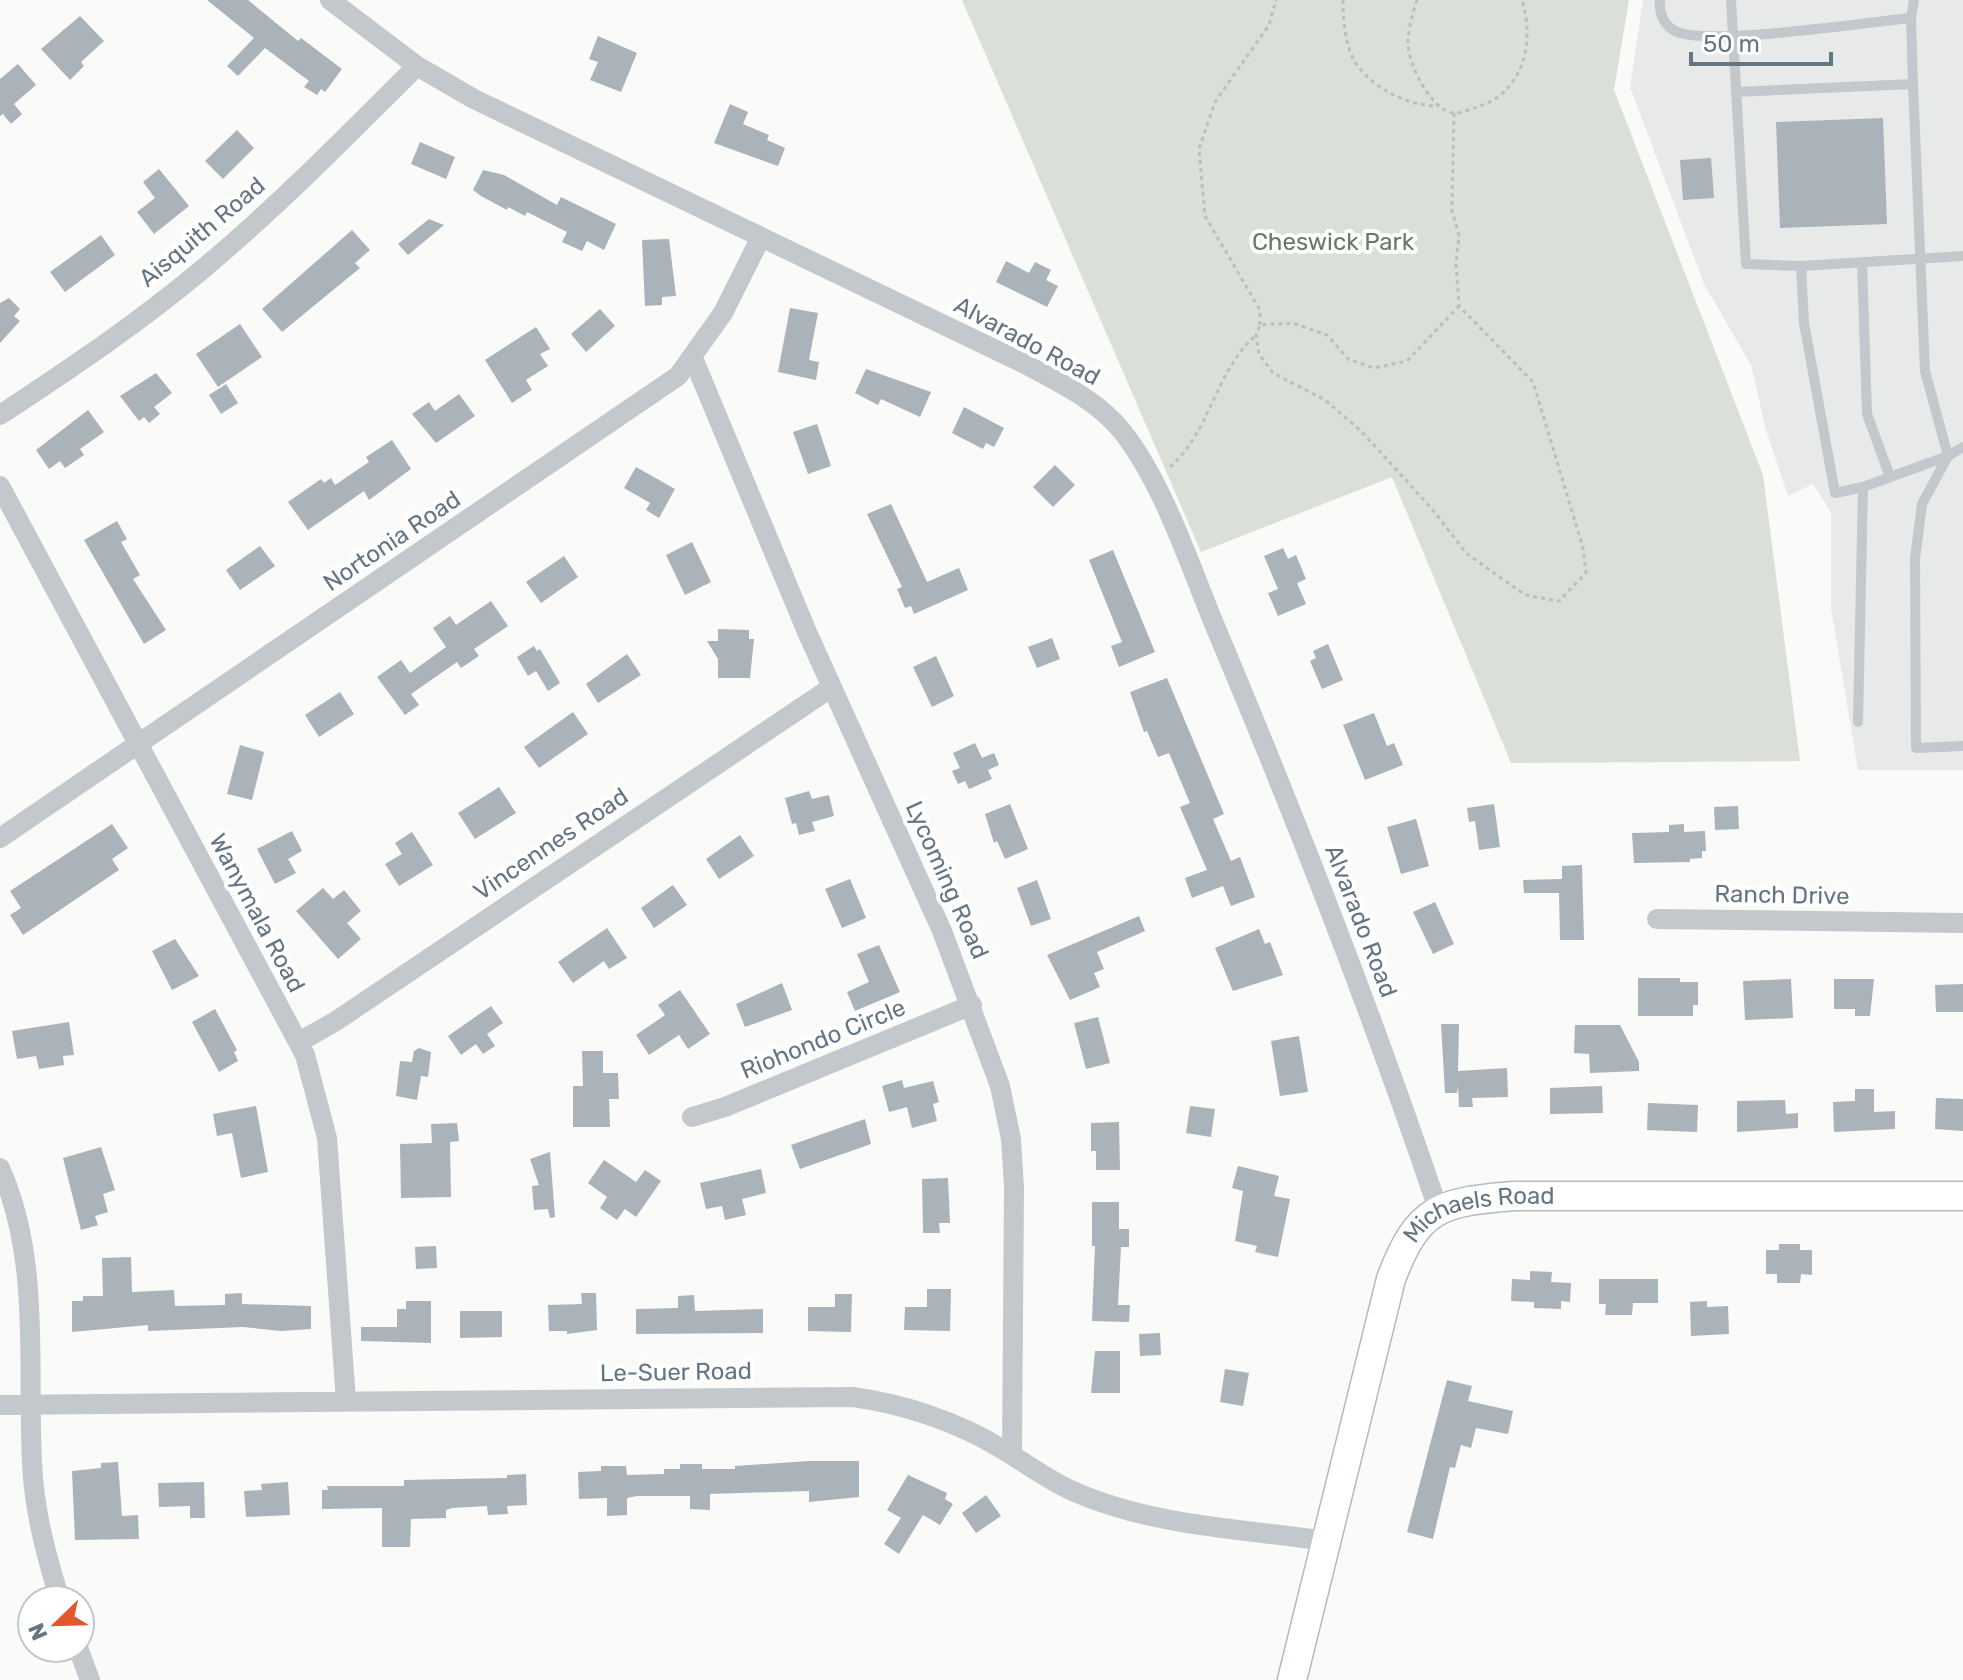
<svg xmlns="http://www.w3.org/2000/svg" width="1963" height="1680" font-family="Rubik,sans-serif">
<style>
.built{fill:#e8e9e9}
.green{fill:#dadfd7}
.building{fill:#aab3b9}
.lines{fill:none;stroke-linecap:round;stroke-linejoin:round}
.secondary-casing{stroke:#b3babf;stroke-width:31}
.path{stroke:#bbbfc2;stroke-width:3;stroke-dasharray:4 4;stroke-linecap:butt}
.lane{stroke:#c3c8cc;stroke-width:10}
.street{stroke:#c3c8cc;stroke-width:20}
.secondary{stroke:#fff;stroke-width:28}
.labels{text-anchor:middle;dominant-baseline:central;stroke-width:8;stroke-linejoin:round;paint-order:stroke}
.street-label{font-size:24px;fill:#657683;stroke:#fff}
.park-label{font-size:24px;fill:#687a64;stroke:#fff}
</style>
<rect width="100%" height="100%" fill="#fafaf8"/>
<path class="built" d="M1643 0H1963V770H1858L1831 608V512L1813 484 1788 496 1766 430 1751 365 1704 284 1630 87Z"/>
<path class="green" d="M962 0H1629L1614 90 1763 475 1800 761 1511 763 1392 477 1201 552Z"/>
<path class="building" d="M207 0H248L298 41 301 38 342 69 325 92 321 89 317 95 304 87 309 81 265 48 238 76 227 66 254 38Z
M80 16 104 41 81 62 84 66 70 80 41 49Z
M598 36 637 53 621 92 590 80 598 62 589 59Z
M18 64 36 85 14 104 22 114 11 124 3 114 0 116V79Z
M730 104 748 112 743 124 769 135 767 140 785 148 778 166 714 143Z
M1883 118 1887 224 1780 228 1776 122Z
M237 130 254 148 223 179 205 161Z
M420 142 455 157 446 179 411 164Z
M1711 158 1714 198 1683 200 1680 160Z
M159 169 189 206 154 234 137 212 155 198 143 182Z
M483 170 504 175 557 205 561 197 616 224 604 250 587 241 582 251 562 242 567 232 527 212 525 216 508 207 507 210 481 196 473 190Z
M429 219 444 225 408 255 398 244Z
M352 230 370 250 355 263 360 268 282 332 262 309Z
M101 235 115 255 65 292 50 272Z
M669 239 676 296 662 297V305L645 306 642 240Z
M1006 261 1029 273 1035 262 1051 270 1046 280 1058 286 1047 307 996 282Z
M9 298 20 309 14 316 20 321 0 343V303Z
M790 308 818 313 809 360 819 362 816 380 778 372Z
M600 309 615 326 586 352 571 334Z
M240 324 262 357 218 387 196 354Z
M536 327 550 349 540 354 548 366 526 380 532 390 512 403 485 360Z
M866 369 931 392 920 417 881 399 878 405 855 393Z
M156 373 172 393 154 407 160 414 149 423 144 417 139 421 120 396Z
M226 384 238 403 221 414 209 395Z
M459 394 475 416 436 443 412 414 429 402 435 411Z
M964 407 1004 428 994 447 986 443 983 449 952 433Z
M88 410 104 432 80 449 84 455 65 468 60 461 49 469 36 450Z
M817 424 831 466 808 474 793 432Z
M392 440 411 469 369 500 364 491 308 530 288 502 321 479 324 483 331 478 335 485 369 462 366 457Z
M1055 465 1075 485 1053 507 1033 487Z
M636 467 675 489 659 518 646 510 650 503 624 488Z
M891 504 927 582 959 568 968 590 914 614 911 606 905 608 897 589 902 587 867 514Z
M117 521 127 539 121 542 140 575 133 579 166 630 144 644 84 540Z
M692 542 711 582 685 595 666 555Z
M260 546 275 566 240 590 226 570Z
M1283 548 1288 559 1296 555 1306 579 1297 583 1306 604 1278 616 1268 593 1278 589 1264 556Z
M1113 550 1155 652 1119 667 1111 646 1122 642 1089 560Z
M564 556 578 577 541 603 526 582Z
M491 601 508 626 474 649 479 656 461 668 457 662 411 694 419 705 405 715 377 677 401 660 410 673 446 647 433 628 450 616 456 625Z
M718 629 749 630V639H754L750 678H718V659L707 641H718Z
M1052 638 1060 659 1037 668 1028 647Z
M1328 644 1343 680 1322 689 1310 661 1316 658 1313 651Z
M534 646 537 651 540 649 560 683 548 691 536 671 528 676 517 657Z
M627 654 641 675 598 703 586 684Z
M936 656 954 696 932 707 913 667Z
M1167 678 1224 814 1213 819 1231 861 1240 857 1255 897 1231 906 1223 886 1192 898 1185 878 1207 870 1180 807 1190 803 1169 753 1158 757 1147 731 1144 732 1130 692Z
M340 692 354 714 319 737 305 715Z
M573 712 588 734 539 768 524 747Z
M1374 713 1387 746 1394 743 1403 765 1365 780 1343 725Z
M975 743 982 758 994 753 999 765 988 770 992 779 969 789 965 781 958 784 952 771 960 768 953 753Z
M240 745 264 752 252 800 227 794Z
M499 787 516 813 475 839 458 813Z
M809 791 812 799 829 795 834 816 812 822 815 831 799 835 796 823 792 824 785 798Z
M1010 804 1028 849 1005 859 997 841 994 843 985 814Z
M1494 804 1500 847 1479 850 1475 821 1469 822 1467 808Z
M1738 806 1739 829 1715 830 1714 807Z
M1416 819 1429 866 1401 874 1387 827Z
M112 824 128 848 112 859 119 870 23 935 10 915 21 908 10 891Z
M1684 824V832L1705 831 1706 851H1702V858L1690 859V862L1634 863 1632 833 1669 832V825Z
M292 831 302 851 288 859 296 873 275 884 257 849Z
M412 832 433 865 399 886 385 864 402 854 395 843Z
M740 835 754 856 719 879 706 859Z
M1582 865 1584 940H1560L1559 893H1524L1523 880 1562 879V866Z
M850 879 866 918 842 928 825 889Z
M1037 880 1051 919 1031 926 1017 888Z
M673 885 687 905 654 928 641 908Z
M323 888 333 899 344 890 361 911 347 923 361 939 338 959 296 911Z
M1435 902 1454 944 1433 954 1413 912Z
M1139 916 1145 931 1097 952 1104 969 1094 973 1100 987 1070 1000 1047 955Z
M607 928 627 958 609 969 604 961 573 983 558 962Z
M1259 929 1265 944 1270 942 1283 975 1233 991 1215 948Z
M175 939 199 976 172 990 152 951Z
M879 945 900 992 855 1011 847 992 869 982 857 954Z
M1638 978H1680V982H1698V1005H1693V1016H1638Z
M1791 979 1793 1018 1745 1020 1743 981Z
M1834 979H1874L1870 1016H1855V1009H1834Z
M782 983 792 1010 745 1027 736 1004Z
M1963 984V1012H1936L1935 985Z
M680 990 710 1034 688 1049 679 1035 649 1055 636 1035 665 1015 658 1005Z
M491 1006 503 1023 487 1034 495 1046 483 1054 476 1044 461 1055 448 1036Z
M215 1009 237 1050 234 1052 238 1061 219 1072 192 1022Z
M1098 1017 1110 1063 1086 1069 1074 1023Z
M69 1022 74 1055 63 1056 64 1065 39 1069 36 1056 17 1059 12 1031Z
M1441 1024H1459L1458 1071 1507 1068 1508 1097 1472 1098 1473 1107H1459L1458 1086 1457 1093H1445Z
M1575 1025H1620L1639 1062V1071L1590 1073 1589 1054 1574 1053Z
M1299 1036 1308 1092 1280 1096 1271 1041Z
M419 1048 431 1052 428 1077 421 1076 417 1100 396 1096 400 1061 412 1062 414 1051Z
M582 1051H603V1073H618L619 1099H609L610 1127H573V1086H583Z
M902 1080 904 1088 933 1081 939 1102 933 1104 937 1121 912 1128 907 1107 889 1112 882 1086Z
M1602 1086 1603 1113 1550 1114V1088Z
M1855 1089H1874V1112L1895 1111V1129L1834 1132 1833 1102 1855 1101Z
M1936 1098 1963 1099V1131L1935 1129Z
M1785 1100 1786 1114 1798 1113V1128L1737 1132V1101Z
M1648 1103 1698 1105 1697 1132 1647 1130Z
M256 1106 268 1172 241 1178 232 1133 217 1136 213 1114Z
M1190 1106 1215 1109 1211 1137 1186 1133Z
M865 1119 871 1144 800 1169 791 1145Z
M1119 1122 1120 1170H1096V1151H1091V1123Z
M457 1123 459 1141 450 1142 451 1197 401 1198 400 1144 432 1143 431 1124Z
M101 1147 115 1190 103 1194 108 1212 95 1216 98 1225 81 1230 63 1158Z
M550 1152 555 1217 550 1218 548 1209 534 1210 532 1186 539 1185 530 1159Z
M604 1160 636 1182 645 1170 661 1181 636 1217 625 1209 617 1220 600 1208 607 1197 588 1183Z
M1238 1166 1279 1176 1274 1196 1290 1199 1278 1257 1255 1252 1257 1246 1235 1241 1243 1191 1232 1188Z
M761 1169 766 1193 742 1199 746 1215 725 1220 722 1206 706 1209 700 1183Z
M948 1178 950 1223H939L940 1233H923L922 1179Z
M1092 1202H1119V1229H1129V1247H1121L1118 1305H1130L1129 1322 1092 1321 1095 1246H1092Z
M1779 1244H1800V1250H1812V1275L1801 1274 1800 1283H1777V1274H1766V1250H1779Z
M436 1246 437 1268 416 1269 415 1247Z
M131 1257 132 1292 174 1290 175 1306 225 1305V1294L242 1293V1304L311 1306V1329L281 1331 243 1327 148 1331V1325L72 1332V1301H83V1296H103L102 1258Z
M1530 1271 1552 1272 1551 1282 1571 1283 1570 1302 1561 1301V1309L1534 1308V1302L1511 1301 1512 1279 1530 1280Z
M1599 1279H1658V1303H1633L1632 1315H1605L1606 1304H1599Z
M927 1289H951L950 1331 904 1330 905 1307H927Z
M581 1293H596L597 1330 567 1334V1331H549L548 1305 582 1304Z
M835 1294H852L851 1332 808 1331V1307H835Z
M694 1295 695 1311 763 1309V1333L636 1334V1309L678 1308V1296Z
M406 1301H431V1343L361 1341V1327H397V1309H406Z
M1707 1301V1307L1728 1306 1729 1334 1691 1336 1690 1302Z
M460 1311H502V1337L460 1338Z
M1160 1333 1161 1355 1140 1356 1139 1334Z
M1095 1351H1120V1393H1091Z
M1225 1369 1249 1373 1243 1406 1220 1402Z
M1447 1380 1472 1386 1468 1401 1513 1411 1508 1434 1476 1428 1471 1448 1461 1445 1455 1468 1450 1467 1433 1539 1407 1532Z
M809 1461H859V1497L809 1502V1491L710 1494V1510L690 1509V1496H637L627 1498V1515L607 1516V1498L579 1499 578 1472 601 1471V1466H626L627 1475 664 1474V1469H680V1464H702V1469H735V1466Z
M118 1462 122 1516 138 1515 139 1539 75 1540 72 1471 101 1468V1463Z
M526 1474 527 1505 507 1506 508 1514 488 1515 487 1506 452 1508 446 1510V1518L411 1519 410 1547H382V1508L322 1509V1490H328L327 1486H404V1480L507 1478V1475Z
M908 1475 947 1493 945 1499 953 1504 940 1525 923 1515 899 1554 884 1544 901 1518 887 1510Z
M204 1482 205 1518H190V1506L159 1507 158 1483Z
M288 1482 290 1515 246 1517 244 1491 262 1490 261 1484Z
M986 1495 1001 1516 976 1533 962 1513Z"/>
<g class="lines">
<g class="secondary-casing">
<g id="secondary">
<path id="s1" d="M1292 1680 1391 1279C1418 1207 1440 1202 1514 1196H1963"/>
</g>
</g>
<path class="path" d="M1343 0C1343 18 1345 46 1355 62 1371 87 1407 106 1437 106
M1417 0C1413 12 1408 30 1408 43 1408 64 1430 109 1453 113 1460 114 1470 109 1477 107 1524 93 1535 41 1522 0
M1454 113 1452 210 1459 236 1456 264 1459 306 1533 382 1583 548 1586 573 1559 601 1525 595 1466 553 1433 510 1361 431 1325 400 1273 373 1259 354 1256 335 1260 325 1293 323 1327 335 1348 359 1374 368 1407 361 1459 306
M1260 325V310L1205 216 1199 149 1215 102 1269 25 1276 0
M1170 467C1211 431 1215 371 1256 335"/>
<path class="lane" d="M1660 0C1659 12 1663 25 1675 31 1705 47 1869 22 1911 18
M1731 0 1746 264 1801 266 1804 323 1835 493 1863 487
M1736 92 1913 84
M1862 262 1867 414 1890 477
M1801 266 1963 256
M1963 447 1948 456 1922 504 1915 559 1916 748 1963 746
M1858 722 1863 487 1948 456 1925 371 1913 84 1911 18 1914 0"/>
<path class="street" d="M330 0 417 66 474 99 1023 363C1058 382 1096 399 1122 431 1166 487 1192 573 1220 638 1299 826 1373 1016 1438 1209
M693 358 807 632 942 931 1000 1086 1011 1139 1014 1187 1012 1455
M0 415C70 369 140 322 204 268 279 205 348 135 417 66
M0 486 305 1055 327 1138 346 1401
M0 838 678 376 723 313 761 237
M1657 919 1963 923
M299 1042 336 1021 832 687
M692 1117 725 1107 972 1005
M0 1168C41 1259 27 1366 32 1463 34 1510 46 1555 60 1600
M0 1405 853 1397C904 1404 958 1422 1002 1449 1026 1463 1049 1481 1075 1492 1152 1526 1244 1529 1326 1541
M78 1648 90 1680"/>
<use href="#secondary" class="secondary"/>
</g>
<g class="labels">
<g class="street-label">
<text transform="translate(202 232) rotate(-40)">Aisquith Road</text>
<text transform="translate(1027 341) rotate(28)">Alvarado Road</text>
<text transform="translate(392 541) rotate(-34)">Nortonia Road</text>
<text transform="translate(551 844) rotate(-34)">Vincennes Road</text>
<text transform="translate(947 880) rotate(66)">Lycoming Road</text>
<text transform="translate(1782 895) rotate(1)">Ranch Drive</text>
<text transform="translate(257 913) rotate(62)">Wanymala Road</text>
<text transform="translate(1361 921) rotate(69)">Alvarado Road</text>
<text transform="translate(823 1039) rotate(-22)">Riohondo Circle</text>
<text stroke="none"><textPath href="#s1" startOffset="536">Michaels Road</textPath></text>
<text transform="translate(676 1372) rotate(-1)">Le-Suer Road</text>
</g>
<g class="park-label">
<text x="1333" y="242">Cheswick Park</text>
</g>
</g>
<g transform="translate(56 1624) rotate(247)"><circle r="38" fill="#ffffff" stroke="#c1c8cd" stroke-width="2"/>
<path d="M0-6L14 30L0 20L-14 30Z" fill="#e4572e"/>
<text y="-12" font-size="22" font-weight="bold" text-anchor="middle" fill="#657683">N</text>
</g>
<path d="M1691 52v12h140v-12" fill="none" stroke="#657683" stroke-width="4"/>
<text x="1703" y="52" font-size="24" fill="#657683" stroke="#ffffff" stroke-width="6" paint-order="stroke">50 m</text>
</svg>
